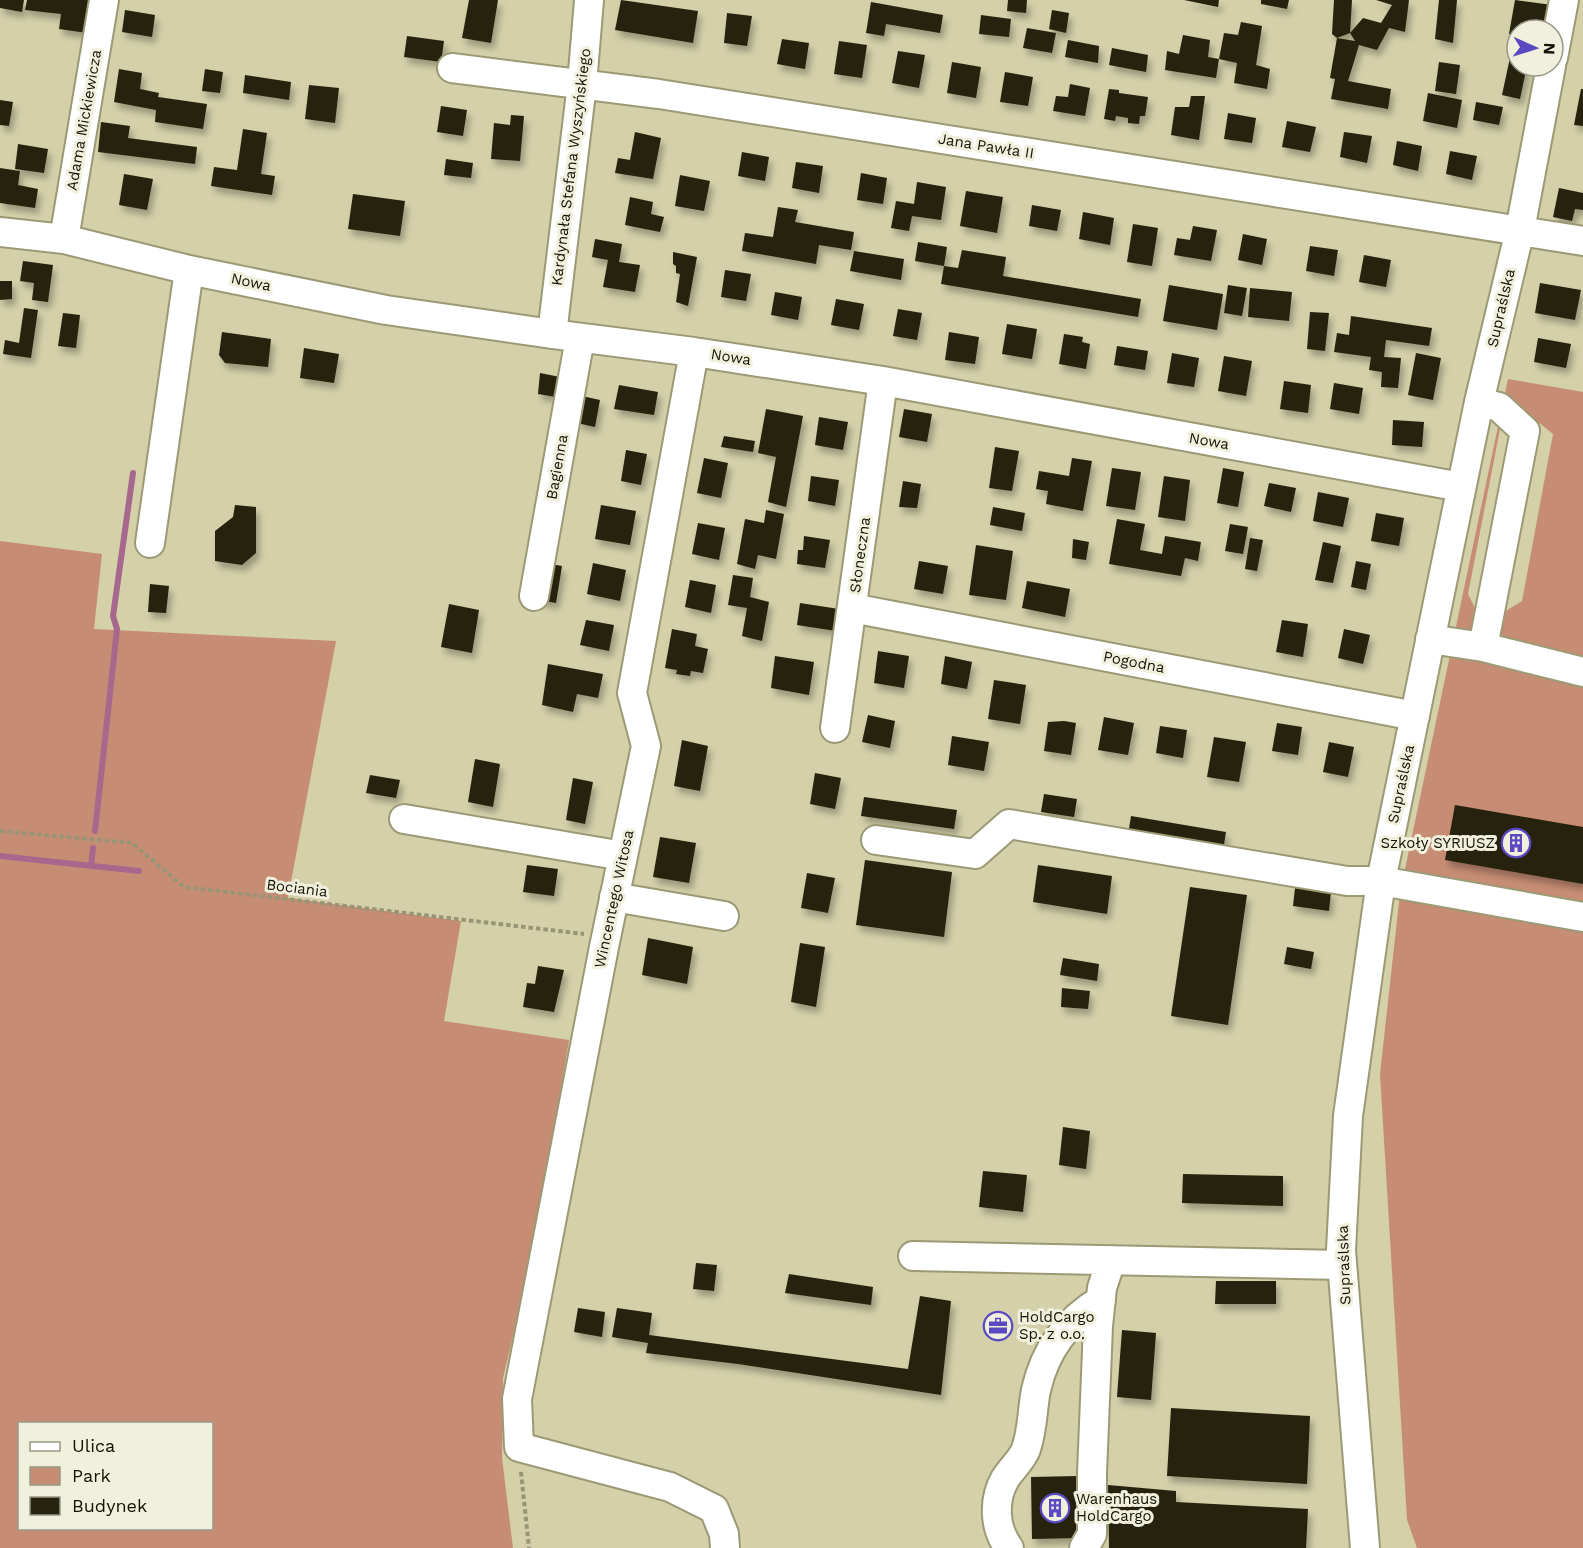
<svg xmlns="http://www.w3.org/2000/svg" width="1583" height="1548" font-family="'Work Sans',sans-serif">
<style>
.green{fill:#c78d74;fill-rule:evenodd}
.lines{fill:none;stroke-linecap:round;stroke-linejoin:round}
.stream{stroke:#a8678d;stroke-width:6}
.building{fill:#25230b;filter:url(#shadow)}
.minor-casing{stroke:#9c9975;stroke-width:32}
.path{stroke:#979576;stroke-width:4;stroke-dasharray:4.5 3;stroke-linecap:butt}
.minor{stroke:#fff;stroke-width:28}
.labels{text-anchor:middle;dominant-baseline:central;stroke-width:6;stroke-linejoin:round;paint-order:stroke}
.street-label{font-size:15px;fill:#141205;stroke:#f1f0dd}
.poi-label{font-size:15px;fill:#141205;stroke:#f1f0dd;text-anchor:start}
</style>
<defs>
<filter id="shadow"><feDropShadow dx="3.5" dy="6" stdDeviation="3" flood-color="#0004"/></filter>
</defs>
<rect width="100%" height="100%" fill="#d3d0aa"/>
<path class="green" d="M1508 379 1583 392V1548H1417L1407 1520 1380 1074 1400 893ZM1508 398 1553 434 1522 601 1504 612 1475 608 1468 594 1500 429Z
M0 541 102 554 94 629 336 641 288 898 461 921 444 1021 569 1040 535 1244 503 1378 502 1458 513 1548H0ZM20 1424H212V1528H20Z"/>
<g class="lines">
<path class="stream" d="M95 831 117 629 113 616 133 473
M0 856 139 871
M91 866 93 848"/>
</g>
<path class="building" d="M0 0H24L22 12 0 8Z
M27 0H92L87 33 59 29 61 14 25 10Z
M469 0H498L491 43 462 38Z
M621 0 698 11 693 43 615 30Z
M1008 0H1027L1026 13 1007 11Z
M1184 0H1219L1218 7Z
M1261 0H1289L1287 9 1261 4Z
M1334 0H1352L1350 33 1337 38 1332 34Z
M1376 0H1409L1405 32 1389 28 1377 50 1359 45 1348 81 1391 89 1388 109 1331 99 1335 79 1330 78 1337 38 1355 41 1350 33 1363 18 1381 23 1392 5Z
M1439 0H1457L1453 43 1435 39Z
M1515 0 1552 5 1547 30H1517V35L1509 34Z
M871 2 943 15 940 33 886 24 884 36 866 33Z
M125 10 155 15 152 37 122 32Z
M1052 10 1069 13 1066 33 1049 29Z
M727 13 752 16 747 46 724 43Z
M981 15 1011 19 1009 37 979 34Z
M1241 22 1262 26 1256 65 1270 69 1267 89 1234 83 1237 63 1219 59 1224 33 1238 35Z
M1027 28 1056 33 1052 53 1023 48Z
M1183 35 1210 40 1208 57 1219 59 1216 78 1165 70 1167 51 1179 54Z
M407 36 444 41 441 62 404 57Z
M782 39 809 43 805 69 777 64Z
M1068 40 1099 46 1098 63 1065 57Z
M839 41 867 45 862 78 834 74Z
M1112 48 1148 55 1146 72 1109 65Z
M898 51 925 55 919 88 892 83Z
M1511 53 1517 54V66H1527L1520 99 1502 95Z
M952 62 981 67 976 98 947 93Z
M1439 62 1460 65 1456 94 1435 91Z
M119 69 142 73 140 89 159 93 158 97 207 104 203 129 155 122 156 110 114 102Z
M205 69 223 72 220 93 202 91Z
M1005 72 1033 77 1028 106 1000 102Z
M245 75 291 82 289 100 243 93Z
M1070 84 1090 88 1085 116 1053 111 1056 96 1068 97Z
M309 85 339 88 335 123 305 119Z
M1109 89 1119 90V93L1148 97 1145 116H1140L1139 124 1128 123V118L1116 116 1115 121 1104 119Z
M1581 89H1583V126L1574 125Z
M1428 93 1462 100 1457 128 1423 121Z
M1191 96H1205L1199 140 1171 135 1175 107H1189Z
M0 100 13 102 9 126 0 125Z
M1476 102 1503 107 1499 125 1473 120Z
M441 106 467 110 463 136 437 132Z
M1228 113 1256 118 1252 143 1224 139Z
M511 115 524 116 520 161 491 159 494 123 510 125Z
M1287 121 1316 127 1310 152 1282 147Z
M101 122 130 126 128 138 197 147 195 164 98 152Z
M243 129 267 133 261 174 275 176 272 195 211 186 214 167 237 170Z
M635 132 661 138 653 179 615 173 618 158 630 160Z
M1344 132 1372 136 1367 163 1340 157Z
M1397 141 1422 146 1418 171 1393 165Z
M18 144 48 149 44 173 15 169Z
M1450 151 1477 156 1472 180 1446 174Z
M742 152 769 157 765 181 738 176Z
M446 159 473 163 471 178 444 175Z
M796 162 823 166 819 193 792 188Z
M0 168 20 171 18 185 38 189 35 208 0 203Z
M861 173 887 178 883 204 857 200Z
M124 174 153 179 147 210 119 205Z
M680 175 710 181 704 211 675 206Z
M917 182 946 187 941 220 912 216 909 231 891 228 896 201 914 204Z
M1559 188 1583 193V210L1575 209 1572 221 1553 217Z
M966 191 1003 197 997 233 960 226Z
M353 194 405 201 400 236 348 229Z
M630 197 653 202 651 214 664 217 660 232 625 225Z
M1032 205 1061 210 1057 231 1029 226Z
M778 207 798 210 795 222 854 232 851 250 819 245 816 264 742 251 745 233 773 237Z
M1083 212 1114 218 1110 245 1079 239Z
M1133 224 1158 228 1152 266 1127 262Z
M1193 226 1217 230 1211 261 1174 255 1177 238 1190 240Z
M1243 234 1267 239 1262 265 1238 260Z
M595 239 622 244 619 262 640 265 635 292 603 287 608 260 592 257Z
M918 242 947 247 944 266 915 261Z
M1310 246 1338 250 1334 276 1306 271Z
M962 250 1006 257 1003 276 1141 299 1138 317 941 284 944 266 958 268Z
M854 251 904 259 901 280 850 271Z
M673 252 697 257 688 306 676 302 680 274 676 273V266L673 264Z
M1364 255 1391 260 1386 287 1359 282Z
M23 261 53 265 48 302 32 300 34 283 20 281Z
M725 270 751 274 746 301 721 297Z
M0 281H12V299L0 300Z
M1540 283 1581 290 1575 320 1535 313Z
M1169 285 1223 294 1217 330 1163 321Z
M1228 285 1247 288 1242 316 1224 313Z
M1250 288 1292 292 1289 321 1248 317Z
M775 292 802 297 798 320 771 315Z
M836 299 864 304 859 330 831 325Z
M24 308 38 310 31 358 3 354 5 340 19 343Z
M898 309 922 313 917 340 893 336Z
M1310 312 1329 313 1325 351 1307 349Z
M63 313 80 315 76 348 58 346Z
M1351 316 1432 328 1429 346 1386 340 1384 357 1401 358 1398 388 1381 387 1382 372 1369 370 1371 357 1334 352 1337 333 1349 335Z
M1007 324 1037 329 1032 359 1002 354Z
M222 332 271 339 268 367 225 363 219 355Z
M949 332 979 337 975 364 945 360Z
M1064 334 1083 337 1082 342 1090 344 1086 369 1059 364Z
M1538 338 1571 344 1566 368 1534 362Z
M1117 346 1148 351 1145 370 1114 365Z
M304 348 339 354 334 383 300 378Z
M1172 353 1199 358 1194 387 1167 383Z
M1416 353 1441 358 1433 400 1408 395Z
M1224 356 1252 361 1246 396 1218 391Z
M540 373 560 377 556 397 538 394Z
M1284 381 1311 385 1308 413 1280 409Z
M1334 383 1363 388 1359 414 1330 409Z
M619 385 658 392 654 415 614 409Z
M582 396 600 400 595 427 577 423Z
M766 409 803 416 786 507 768 502 776 457 758 453Z
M904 409 932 414 927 442 899 437Z
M819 417 848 422 843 450 815 445Z
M1393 420 1424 422 1422 447 1392 445Z
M724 436 755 441 753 452 721 447Z
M995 447 1019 451 1012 491 989 488Z
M626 450 647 454 641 485 621 481Z
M704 458 728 463 721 498 697 493Z
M1072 458 1092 461 1083 511 1046 504 1048 491 1036 489 1039 471 1069 476Z
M1112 468 1141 472 1135 510 1106 506Z
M1223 468 1244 472 1238 507 1217 503Z
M811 476 839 480 835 506 808 501Z
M1164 476 1190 480 1185 521 1158 517Z
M903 481 921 484 917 508 899 507Z
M1269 483 1296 488 1291 512 1264 506Z
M1318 492 1349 498 1343 527 1313 521Z
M235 505 256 507V553L242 565 215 561V531L233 517Z
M601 505 636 511 630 545 595 539Z
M993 507 1025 513 1022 531 990 525Z
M766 510 784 514 776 559 758 555 755 569 737 564 745 519 764 523Z
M1376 513 1404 518 1399 546 1371 541Z
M1117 519 1145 524 1140 550 1162 554 1165 536 1201 542 1198 561 1185 558 1181 576 1109 564Z
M698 523 725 528 719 560 692 554Z
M1230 524 1248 527 1243 554 1225 551Z
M804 536 830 540 825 568 797 564 798 550H803Z
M1250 538 1263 540 1257 571 1245 569Z
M1073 539 1089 542 1086 560 1072 558Z
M1323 542 1341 546 1333 583 1315 580Z
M976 545 1013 551 1006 600 969 595Z
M919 561 948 566 943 594 914 589Z
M1356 561 1371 564 1366 590 1351 587Z
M546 563 562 566 556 603 539 600Z
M593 563 626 570 620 601 587 594Z
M733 575 753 578 750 597 769 602 762 641 742 636 747 608 728 605Z
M690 580 716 585 711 613 685 607Z
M1027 581 1070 589 1065 617 1022 608Z
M150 584 169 586 166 613 148 612Z
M800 603 839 609 836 631 797 625Z
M449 604 479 610 472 653 441 647Z
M586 620 614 625 609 651 580 645Z
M1282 620 1308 624 1303 657 1276 652Z
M672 629 697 634 695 646 708 649 703 673 691 671 690 676 676 674 677 670 665 668Z
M1344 629 1370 635 1363 664 1338 658Z
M878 651 909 656 904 688 874 683Z
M775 656 814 662 809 695 771 688Z
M945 656 972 662 967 689 941 684Z
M548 664 603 674 598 698 577 694 573 712 542 705Z
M994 680 1026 685 1020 724 988 719Z
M868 715 895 721 890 748 862 742Z
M1104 717 1134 723 1128 755 1098 750Z
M1064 721 1076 723 1071 755 1044 751 1048 722Z
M1277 723 1302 727 1298 755 1272 751Z
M1160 726 1187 730 1183 758 1156 753Z
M952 736 989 742 984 771 948 765Z
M1214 737 1246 742 1239 782 1207 777Z
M682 740 708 746 700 791 674 786Z
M1329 742 1354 747 1348 777 1323 772Z
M475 759 500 764 493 807 468 802Z
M815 773 841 778 835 809 810 804Z
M370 775 400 780 396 798 366 793Z
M573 778 593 782 585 824 566 820Z
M1044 794 1077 799 1074 817 1041 812Z
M864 797 957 810 954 829 861 816Z
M1455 805 1583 827V884L1445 860Z
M1131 816 1226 832 1223 851 1128 835Z
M660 837 696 843 689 883 653 877Z
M865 860 952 872 944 937 856 925Z
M527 865 558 869 554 896 523 892Z
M1038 865 1112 876 1107 914 1033 902Z
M807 873 835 878 828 913 801 908Z
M1190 887 1247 895 1228 1025 1171 1016Z
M1295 888 1331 892 1329 911 1293 906Z
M648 938 693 947 687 984 642 975Z
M800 943 825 947 816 1007 791 1002Z
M1287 947 1314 952 1311 969 1284 964Z
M1063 958 1099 964 1097 981 1060 975Z
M538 966 564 970 554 1012 523 1007 527 983 535 984Z
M1062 988 1090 991 1088 1009 1061 1007Z
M1063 1127 1090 1131 1086 1169 1059 1165Z
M983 1171 1027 1175 1023 1212 979 1207Z
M1183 1174 1283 1176V1206L1182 1203Z
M696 1263 717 1265 714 1291 693 1289Z
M789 1274 873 1287 871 1305 785 1293Z
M1216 1281H1276V1304H1215Z
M920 1296 951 1301 941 1395 738 1364 646 1353 648 1343 612 1337 617 1308 652 1313 649 1335 908 1369Z
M578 1308 605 1312 602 1337 574 1332Z
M1122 1330 1156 1333 1151 1400 1117 1397Z
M1171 1408 1310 1416 1307 1484 1167 1476Z
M1078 1476 1079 1538 1032 1539 1031 1477Z
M1108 1485 1176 1491V1502L1308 1509 1306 1548H1109Z"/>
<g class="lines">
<g class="minor-casing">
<path id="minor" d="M1553 58 1564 0
M452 68 659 94 1583 241
M0 232 64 239 189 270 386 310 552 334 694 352 883 381 1461 487
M64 239 104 0
M552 334 582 84 589 0
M694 352 632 693 646 746 604 947 517 1399 519 1447 670 1487 714 1509 724 1534 725 1548
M150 543 189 270
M534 596 580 338
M852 608 1415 716
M1430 639 1483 647 1525 431 1499 407 1479 402
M1483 647 1583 672
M835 728 883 381
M404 819 623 856
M876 840 975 854 1009 824 1347 881H1381L1583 917
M614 897 724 916
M913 1256 1342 1265
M1009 1548C994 1528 993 1500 1005 1479 1011 1469 1022 1460 1026 1449 1033 1429 1032 1410 1036 1390 1045 1350 1066 1321 1101 1300
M1084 1548 1092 1534V1473L1098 1326 1102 1288 1111 1260
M1365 1548 1341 1250 1348 1116 1381 881 1479 402 1520 230 1551 66"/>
</g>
<path class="path" d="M0 831 132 843 184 887 584 934
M521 1472 529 1548"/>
<use href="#minor" class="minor"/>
</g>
<defs>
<g id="building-ring" transform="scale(1.5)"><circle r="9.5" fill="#f1f0dd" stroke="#5b49c2" stroke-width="1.5"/><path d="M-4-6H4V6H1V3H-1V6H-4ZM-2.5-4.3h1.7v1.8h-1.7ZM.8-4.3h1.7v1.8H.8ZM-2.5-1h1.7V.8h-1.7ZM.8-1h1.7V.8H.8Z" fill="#5b49c2"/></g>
<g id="office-ring" transform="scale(1.5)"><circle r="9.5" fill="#f1f0dd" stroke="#5b49c2" stroke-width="1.5"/><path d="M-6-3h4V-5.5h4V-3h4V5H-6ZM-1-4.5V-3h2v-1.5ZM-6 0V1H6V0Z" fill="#5b49c2"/></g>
</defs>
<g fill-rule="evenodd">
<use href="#building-ring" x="1516" y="843"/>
<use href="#office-ring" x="998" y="1326"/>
<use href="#building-ring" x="1055" y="1508"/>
</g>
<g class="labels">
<g class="street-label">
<text transform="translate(84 120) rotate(-80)">Adama Mickiewicza</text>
<text transform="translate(986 146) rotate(9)">Jana Pawła II</text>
<text transform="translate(571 167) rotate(-83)">Kardynała Stefana Wyszyńskiego</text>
<text transform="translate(251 282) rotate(12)">Nowa</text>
<text transform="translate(1501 308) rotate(-77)">Supraślska</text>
<text transform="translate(731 357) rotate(9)">Nowa</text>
<text transform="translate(1209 441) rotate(10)">Nowa</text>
<text transform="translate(557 467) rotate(-80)">Bagienna</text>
<text transform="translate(860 555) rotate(-82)">Słoneczna</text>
<text transform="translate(1134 662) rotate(11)">Pogodna</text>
<text transform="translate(1401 784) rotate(-78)">Supraślska</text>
<text transform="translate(297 888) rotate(7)">Bociania</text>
<text transform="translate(614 899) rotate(-78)">Wincentego Witosa</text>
<text transform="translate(1344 1265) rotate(-92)">Supraślska</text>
</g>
<g class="poi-label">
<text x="1495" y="843" text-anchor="end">Szkoły SYRIUSZ</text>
<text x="1019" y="1317">HoldCargo<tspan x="1019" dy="17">Sp. z o.o.</tspan></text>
<text x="1076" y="1499">Warenhaus<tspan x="1076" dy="17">HoldCargo</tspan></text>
</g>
</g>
<rect x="18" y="1422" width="195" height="108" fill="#f1f0dd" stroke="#999787" stroke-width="1.5"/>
<rect x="30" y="1442" width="30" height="9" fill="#ffffff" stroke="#999787" stroke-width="1.5"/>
<text x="72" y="1452" font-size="18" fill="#141205">Ulica</text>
<rect x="30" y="1467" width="30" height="18" fill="#c78d74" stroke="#999787" stroke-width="1.5"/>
<text x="72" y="1482" font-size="18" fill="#141205">Park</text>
<rect x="30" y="1497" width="30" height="18" fill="#25230b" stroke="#999787" stroke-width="1.5"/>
<text x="72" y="1512" font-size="18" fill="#141205">Budynek</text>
<g transform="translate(1535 48) rotate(93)"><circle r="28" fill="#f1f0dd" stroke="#999787" stroke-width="1.5"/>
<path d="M0-4.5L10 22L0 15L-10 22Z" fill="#5b49c2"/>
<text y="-9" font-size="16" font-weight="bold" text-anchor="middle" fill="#141205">N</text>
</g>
</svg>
